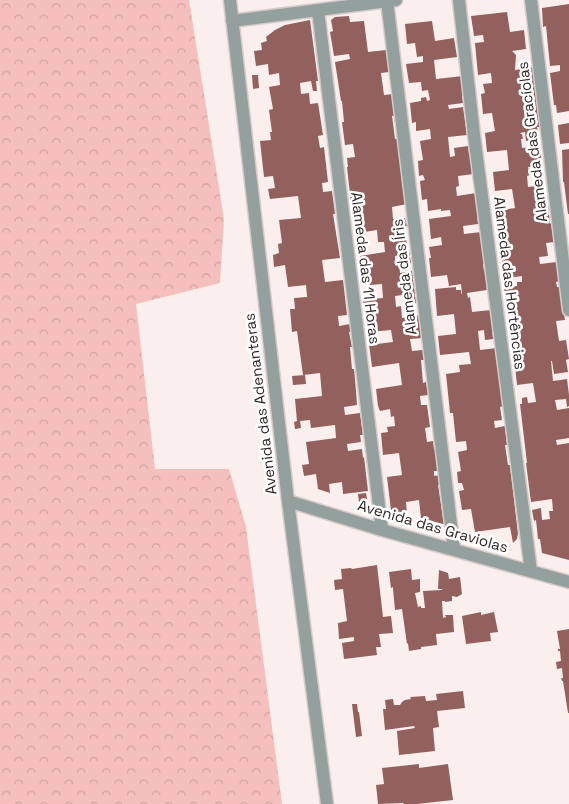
<svg xmlns="http://www.w3.org/2000/svg" width="569" height="804" font-family="'Space Grotesk',sans-serif">
<style>
.forest{fill:url(#forest-crowns)}
.building{fill:#92605d}
.lines{fill:none;stroke-linecap:round;stroke-linejoin:round}
.minor-casing{stroke:#d7cbca;stroke-width:15}
.minor{stroke:#93a09d;stroke-width:12}
.labels{text-anchor:middle;dominant-baseline:central;stroke-width:5;stroke-linejoin:round;paint-order:stroke}
.street-label{font-size:15px;fill:#332827;stroke:#fff}
</style>
<defs>
<pattern id="forest-crowns" width="20" height="18" patternUnits="userSpaceOnUse" patternTransform="scale(1.25)"><rect width="20" height="18" fill="#f4bfbc"/><path d="M2 6a3 3 0 1 1 6 0M12 15a3 3 0 1 1 6 0" fill="none" stroke="#d2a4a2"/></pattern>
</defs>
<rect width="100%" height="100%" fill="#fbefee"/>
<path class="forest" d="M0 0H189L224 219 220 283 136 304 155 469H229L246 527 282 804H0Z"/>
<path class="building" d="M569 4V111L557 113 556 105H554L550 73 560 71V65L550 66 546 26 543 27 542 8Z
M507 12 510 32 524 30 526 49 512 51 516 55 515 70 534 67 541 127H537L539 139 526 141 525 132 520 133 521 134H522L523 139H521L522 148 540 146 542 166 528 167 530 175 527 176 528 187 543 185 545 204H548L550 224 551 223 554 242 546 243 548 256 539 257 540 264 557 262 559 281 556 282 557 287H559L565 320 556 321 559 341 566 340 569 359 566 360 568 372 554 374 552 361H551L553 381 567 379 569 395V406L567 407 566 399 555 400 557 410 569 408V438L556 440 557 445 569 443V560L542 553 540 539H538L536 520 534 521 532 510 541 508 542 520 550 519 549 511H553L552 499 531 502 526 463H527L520 404H522V398L527 397 528 403 536 402 533 383 517 385 515 366H517L514 346H512L510 327H514L511 307H507L504 288 517 286V282H522V276L508 278 507 268H503L495 211 515 208 512 189 495 191 493 172 509 170 507 150 487 152 485 133 495 131 492 113 483 114 481 94 485 93 483 84 492 83 491 73 478 75 475 43 484 42 483 35 474 36 471 16Z
M349 16 350 22 364 21 368 52 386 50 389 72 381 73 384 95 393 94 395 116H392L395 139 400 138 402 161H400L402 182H405L407 204 392 207 393 219 405 218 407 226 404 227 408 250H409L411 263 401 265 400 255 395 256V263H399L400 273 412 271 416 303 410 304 409 294 395 296 396 307 401 306 402 318 421 315 423 338 410 339 412 351 423 350 425 360H421L423 383 426 382 428 395 420 396 421 405H427L430 427 425 428 427 442 433 441 434 449 437 448 439 471H434V476L440 475 441 484 438 485 444 524H443L421 518 419 500 406 502 407 514 391 510 387 477 402 475 399 453 383 455 381 433 388 432 387 427 395 426 394 416 391 417 390 409 380 411 378 406 376 389 402 385 399 363 372 367 369 344H372L370 335 377 334V344L393 342 391 330 370 332 368 322H366L363 300 383 298 382 284 370 285 369 277 363 278 360 256 385 252 384 242H378L377 230 358 233 355 202 351 203 347 167H348L347 158 355 157 353 144 345 145 342 122H344L342 101H341L335 62 350 59 349 54 334 56 330 32 333 31 331 20 335 17Z
M310 20 318 81H316L317 91H313L311 81 300 83 301 94 309 93 310 104 318 103 323 135 318 136 320 148 324 147 328 182 322 183 323 192 332 191 335 214H333L340 258 322 260 325 282 343 280 347 315 338 316 339 326 350 324 351 332H349L352 347H350L352 369H354L356 391 357 405 344 407 345 415 360 413 363 435H360L361 442 347 444 348 451 362 449 363 458 364 457 368 491 343 494 342 482 329 484 330 493 318 489 316 474 304 476 302 465 309 464 306 442 336 438 335 425 311 428 310 420 300 421 301 428 295 429 294 422 297 421 295 399 322 396 320 373 303 375 297 331 292 332 290 309H295L294 298 307 297 306 285 288 287 285 265 274 267 273 255 279 253 278 244 282 243 279 220 301 218 298 196 270 199 268 189 275 188 273 176 264 177 260 141 271 140 270 132H272L269 110 273 109 269 87 280 85 279 73 269 75 268 64 256 66 254 51 262 50 261 43 267 41 266 37 275 30 285 25Z
M432 21 435 41 454 38 457 57 434 60 436 79 463 76 465 96H462L463 103 448 105 449 109 463 107 467 135 448 137 450 157 455 156 454 148 468 146 469 154H472L474 174 458 176 459 186 456 187 457 196 476 193 478 213H477L478 224 463 226 464 234 481 232 483 252H482L484 264H483L484 271H485L487 290 467 293 468 298 470 297 472 312 491 310 493 329H492L493 339 485 340 484 330 478 331 480 350 497 348 501 379H499L500 387H502L504 406 500 407 502 420 494 421 495 428 505 426 507 445H505L508 465H510L518 534 517 539 513 543 510 527 475 532 471 509 462 510 459 491 464 490 462 483H458L457 472 461 471 458 452 467 450 466 441 456 442 453 413H450L446 374 460 372 459 365 471 364 469 352 440 355 438 336 456 334 454 314 437 316 435 289 456 287V290H461V294L462 293 461 284 449 286 447 275 431 277 429 258H431L429 247 442 245 441 237 431 239 429 219 451 216 450 210 441 211V209L428 211 427 199 422 200 420 181 425 180 423 175 419 176 418 161 423 160 420 141 431 139 430 129 416 131V122L412 123 410 103 421 101V98L426 97 427 101 430 100 428 90 422 91 421 82 409 83 406 64 423 62V56L417 57 415 43 407 44 405 24Z
M252 75H258L259 88 253 89Z
M569 123V143L560 144 558 125Z
M569 149V214H568L564 182H563L562 150Z
M305 375 306 384 293 385 292 376Z
M366 493 367 499 362 503 359 502 358 494Z
M377 565 383 617 391 616 393 633 379 634 381 647H376L377 655 344 659 342 643 354 641V637L339 639 338 623 347 621 343 589 335 590 334 580 342 579 341 569 351 568 352 569Z
M411 569 412 580 420 579V592L415 593 418 607 421 606V608H425L423 591 442 590V589H438L439 570 448 573 449 579 460 577 462 594 457 597 452 596V601L445 602V601H442L443 618 446 617 445 615H453L454 632 436 634 437 645 421 647V649L409 651 408 643 407 644 402 609 395 610 393 589V587L391 588 389 572Z
M481 612V615L494 612 498 632 490 633 491 641 466 644 462 616Z
M569 629V713H568L563 681H562L561 678H563L562 668 557 669 556 662 561 661 560 651H558V649H560L557 631Z
M463 691 465 708 437 711 439 727 433 728 435 751 399 755 397 731 415 728 414 726 385 730 383 709H386L385 700 393 699 394 705H400L402 702 405 700 411 699 410 697 425 696 426 701 437 700 436 694Z
M352 704H357L358 712H359L362 736 356 737Z
M419 764V768L448 764 453 800 417 804H404L403 803 378 804 376 785 384 784 382 768Z"/>
<g class="lines">
<g class="minor-casing">
<path id="minor" d="M230 0 288 501 327 804
M459 0 474 135 531 571
M531 0 569 310
M387 1 454 549
M318 10 382 530
M232 21 396 0
M288 501 382 530 569 582"/>
</g>
<use href="#minor" class="minor"/>
</g>
<g class="labels">
<g class="street-label">
<text transform="translate(532 142) rotate(-97)">Alameda das Gracíolas</text>
<text transform="translate(366 268) rotate(83)">Alameda das 11 Horas</text>
<text transform="translate(404 277) rotate(-97)">Alameda das Íris</text>
<text transform="translate(510 283) rotate(83)">Alameda das Hortências</text>
<text transform="translate(260 404) rotate(-97)">Avenida das Adenanteras</text>
<text transform="translate(433 526) rotate(16)">Avenida das Graviolas</text>
</g>
</g>
</svg>
